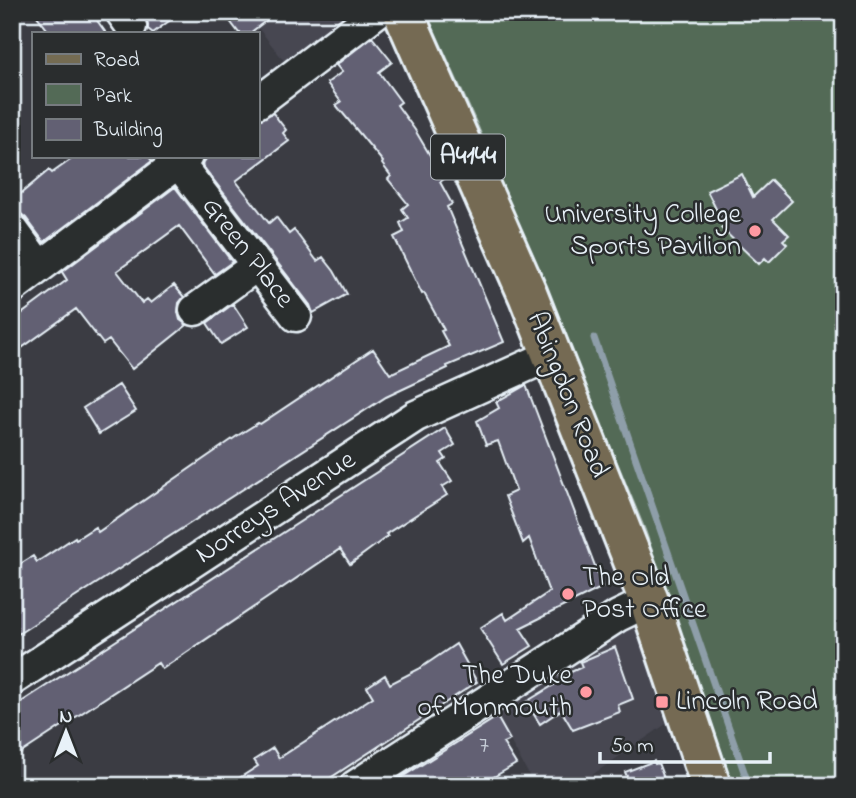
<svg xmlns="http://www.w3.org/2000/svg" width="856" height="798" font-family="'Indie Flower',sans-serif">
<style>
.built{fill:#474751}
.green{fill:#536a56;stroke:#9eaea7;stroke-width:2}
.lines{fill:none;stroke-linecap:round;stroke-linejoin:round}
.stream{stroke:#8e9ea9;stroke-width:7}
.building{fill:#626073;stroke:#e8f1f8;stroke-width:2}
.minor-casing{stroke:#e8f1f8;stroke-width:35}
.major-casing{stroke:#e8f1f8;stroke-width:44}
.minor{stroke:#2a2d2e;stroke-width:30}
.major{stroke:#746b52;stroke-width:38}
.poi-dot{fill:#ff9aa2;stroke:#2a2d2e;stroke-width:2.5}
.labels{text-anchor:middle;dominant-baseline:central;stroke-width:5;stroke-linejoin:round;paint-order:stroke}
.number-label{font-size:24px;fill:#c6cdd7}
.shield{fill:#2a2d2e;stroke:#afb6bb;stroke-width:2}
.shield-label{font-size:26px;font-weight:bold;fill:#e8f1f8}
.poi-label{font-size:28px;fill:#e8f1f8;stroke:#2a2d2e;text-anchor:end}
.street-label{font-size:28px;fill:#e8f1f8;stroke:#2a2d2e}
</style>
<rect width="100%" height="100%" fill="#3b3c43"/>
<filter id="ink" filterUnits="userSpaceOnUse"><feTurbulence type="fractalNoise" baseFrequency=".0143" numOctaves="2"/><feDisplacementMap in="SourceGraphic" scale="14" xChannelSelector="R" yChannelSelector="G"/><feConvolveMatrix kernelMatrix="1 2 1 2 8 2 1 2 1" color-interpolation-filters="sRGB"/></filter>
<g filter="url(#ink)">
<path class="built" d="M223 12H350L285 62 249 16Z
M635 625 666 724 576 786H535L495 713Z"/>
<path class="green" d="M426 12H844V786H733L645 530 478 127Z"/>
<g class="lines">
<path class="stream" d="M594 338 749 786"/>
</g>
<path class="building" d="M34 12H91L106 33H50Z
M143 12H181L153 33 148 29V24Z
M223 12H277L250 33H239Z
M372 37 392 62 379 72 401 102 397 105 415 130 444 179 440 182 452 204 447 207 504 342 447 366 448 368 386 397 12 638V569L33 556 37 562 75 537 76 539 95 527 98 532 237 436 258 423 260 424 373 349 390 374 449 346 441 331 444 330 424 293 422 294 394 237 404 232 400 223 408 218 402 209 408 204 388 179 391 176 382 164 383 162 336 105 341 102 327 83 342 72 336 65Z
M273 113 286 130 283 133 289 141 236 181 269 223 276 217 289 234 294 230 317 261 323 257 334 271 347 294 313 313 310 305 202 165 208 156H257V120Z
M76 156H148L152 161 44 242 26 218 20 213 12 212V201L49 170 52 173Z
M742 174 753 197 771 180 792 201 773 219 789 235 783 240 787 244 769 262 765 258 759 264 721 228 724 225 707 191Z
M175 187 232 262 215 274 179 226 117 271 142 303 147 299 151 303 174 285 184 297 179 303 178 312 180 320 187 325 132 369 109 340 103 344 76 309 12 355V321L67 280 62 272Z
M233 304 248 327 221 344 207 323Z
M119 385 136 411 99 434 83 408Z
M526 385 603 587 520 628 532 646 503 664 480 628 503 613 507 620 549 592 529 538 523 543 505 496 516 491 498 441 486 445 477 421 499 408 496 402Z
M445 428 455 445 442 453 446 459 440 463 452 481 442 487 447 495 386 534 388 536 350 564 340 549 162 669 158 663 12 759V708Z
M456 644 477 682 318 786H227L258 766 254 760 273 748 279 758 373 697 367 687 385 675 390 684 419 669Z
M615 647 633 699 618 705 620 712 573 730 561 710 540 724 526 702 562 680 560 677 582 667 580 662Z
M497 717 510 740 503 743 516 764 478 786H388Z
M654 761 655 764 658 763 667 786H631L625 772Z"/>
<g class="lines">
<g class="minor-casing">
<path id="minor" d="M121 12 131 26
M257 103 377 12
M173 156 296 316
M12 229 40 267
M12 288 187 156
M195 310 256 266
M12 680 416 416 551 355
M355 786 618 616 649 601"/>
</g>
<g class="major-casing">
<path id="major" d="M403 12 528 295 649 601 711 786"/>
</g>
<use href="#minor" class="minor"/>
<use href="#major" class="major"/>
</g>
</g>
<g class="poi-dot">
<circle cx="755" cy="231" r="7"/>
<circle cx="568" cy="594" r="7"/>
<circle cx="586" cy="692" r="7"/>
<rect x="655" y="695" width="14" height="14" rx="3.5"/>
</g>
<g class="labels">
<g class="number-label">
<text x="484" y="746">7</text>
</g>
<rect class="shield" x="431" y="134.5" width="74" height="45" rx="5"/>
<g class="shield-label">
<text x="468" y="157">A4144</text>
</g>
<g class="poi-label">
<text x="741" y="215">University College<tspan x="741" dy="32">Sports Pavilion</tspan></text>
<text x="582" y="578" text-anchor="start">The Old<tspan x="582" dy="32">Post Office</tspan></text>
<text x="572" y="676">The Duke<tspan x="572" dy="32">of Monmouth</tspan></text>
<text x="676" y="702" text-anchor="start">Lincoln Road</text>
</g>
<g class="street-label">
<text transform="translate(247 253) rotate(52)">Green Place</text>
<text transform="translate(567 395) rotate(68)">Abingdon Road</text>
<text transform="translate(276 508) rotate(-33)">Norreys Avenue</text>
</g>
</g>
<rect width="856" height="798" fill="none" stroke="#2a2d2e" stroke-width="42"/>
<rect x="21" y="21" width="814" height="756" fill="none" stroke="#e8f1f8" stroke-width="2.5" filter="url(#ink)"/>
<rect x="32" y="32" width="228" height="126" fill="#2a2d2e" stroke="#767b7f" stroke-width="2"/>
<rect x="46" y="54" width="35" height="10" fill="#746b52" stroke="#767b7f" stroke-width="2"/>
<text x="94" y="66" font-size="21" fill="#e8f1f8">Road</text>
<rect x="46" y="84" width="35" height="21" fill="#536a56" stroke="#767b7f" stroke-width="2"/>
<text x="94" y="102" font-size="21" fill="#e8f1f8">Park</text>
<rect x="46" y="119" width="35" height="21" fill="#626073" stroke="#767b7f" stroke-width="2"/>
<text x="94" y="136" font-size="21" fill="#e8f1f8">Building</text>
<g transform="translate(66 732)" stroke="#2a2d2e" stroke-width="5" paint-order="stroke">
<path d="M0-5L12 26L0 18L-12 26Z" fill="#e8f1f8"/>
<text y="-10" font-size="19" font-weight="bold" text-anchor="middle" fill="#e8f1f8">N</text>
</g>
<path d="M600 752v10h170v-10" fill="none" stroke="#e8f1f8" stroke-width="3.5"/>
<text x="611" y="752" font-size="21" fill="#e8f1f8" stroke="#2a2d2e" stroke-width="5" paint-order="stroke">50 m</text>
</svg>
